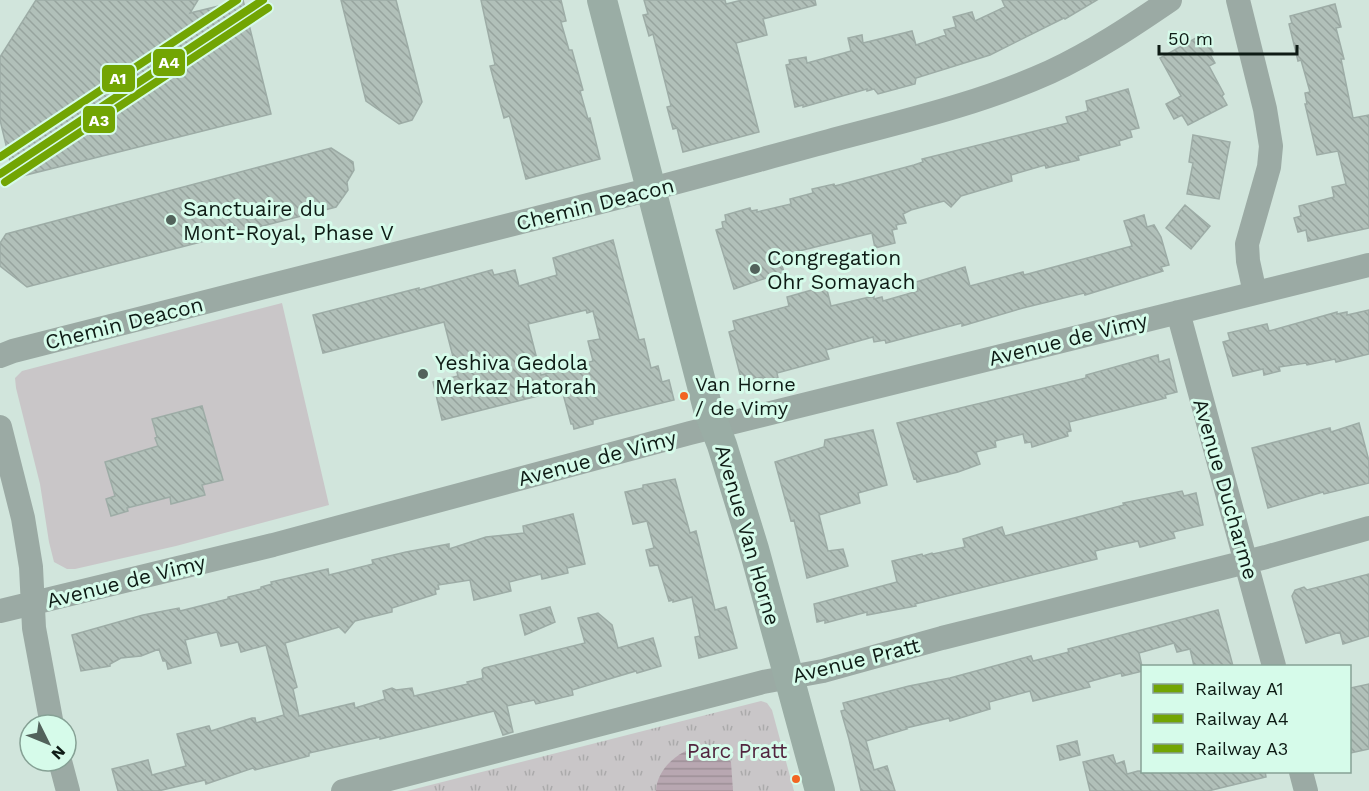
<svg xmlns="http://www.w3.org/2000/svg" width="1369" height="791" font-family="'Work Sans',sans-serif">
<style>
.green{fill:#c9c6c8}
.park{fill:url(#park-tufts)}
.water{fill:url(#water-rules)}
.building{fill:url(#building-back-hatch);stroke:#9daca6;stroke-width:1.5;fill-rule:evenodd}
.lines{fill:none;stroke-linecap:round;stroke-linejoin:round}
.minor{stroke:#9baaa4;stroke-width:24}
.major{stroke:#9aada5;stroke-width:30}
.rail-1-casing{stroke:#d6fbea;stroke-width:12}
.rail-2-casing{stroke:#d6fbea;stroke-width:12}
.rail-3-casing{stroke:#d6fbea;stroke-width:12}
.rail-1{stroke:#72a503;stroke-width:8}
.rail-2{stroke:#72a503;stroke-width:8}
.rail-3{stroke:#72a503;stroke-width:8}
.poi-dot{fill:#52625b;stroke:#d6fbea;stroke-width:2}
.bus-dot{fill:#f26522;stroke:#d6fbea;stroke-width:2}
.labels{text-anchor:middle;dominant-baseline:central;stroke-width:6;stroke-linejoin:round;paint-order:stroke}
.bus-label{font-size:20px;fill:#0e1b15;stroke:#d6fbea;text-anchor:start}
.street-label{font-size:21px;fill:#0e1b15;stroke:#d6fbea}
.poi-label{font-size:21px;fill:#0e1b15;stroke:#d6fbea;text-anchor:start}
.park-label{font-size:21px;fill:#52253f;stroke:#d6fbea}
.line-badge{stroke:#d6fbea;stroke-width:2}
.badge-label{font-size:16px;text-anchor:middle;font-weight:bold;fill:#fff}
</style>
<defs>
<pattern id="park-tufts" width="24" height="20" patternUnits="userSpaceOnUse" patternTransform="scale(1.5)"><rect width="24" height="20" fill="#c9c6c8"/><path d="M3 7l-1-3M5 7V3M7 7l1-3M15 17l-1-3M17 17v-4M19 17l1-3" fill="none" stroke="#abaaab"/></pattern>
<pattern id="water-rules" width="6" height="5" patternUnits="userSpaceOnUse" patternTransform="scale(1.5)"><rect width="6" height="5" fill="#b8a7b1"/><path d="M0 2.5h6" fill="none" stroke="#9d8f97"/></pattern>
<pattern id="building-back-hatch" width="6" height="6" patternUnits="userSpaceOnUse" patternTransform="scale(1.5)"><rect width="6" height="6" fill="#b1c0b9"/><path d="M-1 5l2 2M0 0l6 6M5-1l2 2" fill="none" stroke="#97a49e"/></pattern>
</defs>
<rect width="100%" height="100%" fill="#d1e5dc"/>
<path class="green" d="M282 303 329 505 176 546 75 569H67L54 562 49 542 40 484 16 388 15 378 22 371Z"/>
<path class="park" d="M761 701 767 703 772 710 794 791H407Z"/>
<path class="water" d="M703 745 718 748 731 762 733 791H656C657 767 681 749 703 745Z"/>
<path class="building" d="M36 0H198L190 13 243 0 271 114 14 178 0 120V57Z
M341 0H396L422 102 412 120 399 124 366 101Z
M481 0H561L566 21 561 22 569 50H572L583 90 580 91 588 119 590 118 600 159 526 179 510 118 509 116 504 118 490 66 495 65Z
M644 0H725L726 4 742 0H815L816 5 763 19 767 35 736 43 759 132 683 152 677 128 673 129 667 107 671 106 653 34 649 36 643 15 648 14Z
M1002 0H1097L1065 19 1064 18 990 55 916 78 915 84 878 94 874 89 867 91V89L803 107V105L795 107 786 65 790 64 789 60 806 57 807 63 851 51 848 38 862 35 863 43 912 31 916 45 946 35 944 30 956 27 953 17 972 12 975 21 1005 7Z
M1335 4 1341 27 1336 28 1344 59H1341L1353 118 1369 115V228L1308 241 1306 230 1298 232 1294 218 1301 216 1299 206 1334 197 1332 187 1346 184 1338 151 1317 155 1305 104H1307L1305 93 1310 92 1301 60 1298 61 1289 24 1292 23 1290 16Z
M1203 34 1213 52 1210 54 1215 63 1209 66 1224 94 1222 96 1227 105 1188 125 1182 115 1174 119 1166 104 1181 96 1160 58Z
M1128 89 1139 128 1130 130 1132 137 1119 141 1120 145 1078 156 1079 160 1054 166 1046 168 1045 165 1011 175 1012 181 961 196 951 207 944 201 911 210 903 214 906 223 896 225 897 229 892 230 895 243 875 248 872 233 779 256 784 272 734 289 716 230 723 228 722 222 726 221 725 215 750 208 751 211 757 210V212L791 204 790 199 813 193 812 189 834 184 835 186 914 165 923 162 922 159 1068 123 1066 117 1088 111 1086 101Z
M1193 135 1230 142 1219 199 1187 194 1193 163 1189 162Z
M331 148 353 162 354 170 347 182 348 190 336 207 27 287 0 266V243L6 234Z
M1185 205 1210 226 1191 249 1166 228Z
M1144 215 1147 227 1154 225 1161 237 1169 265 1161 267 1163 271 1085 295 1084 293 1023 308 962 326V323L886 343 885 340 874 342 873 337 826 350 829 359 777 373 778 378 764 381 763 377 742 382 729 332 735 330 733 321 789 306 787 297 826 286 831 306 874 296V299L882 297 883 301 918 291 916 282 965 267 970 286 1023 272 1024 275 1132 246 1124 221Z
M613 240 639 340 644 339 651 368 658 366 662 382 669 380 674 400 593 420V424L574 429 573 424H571L562 390 442 420 433 382 458 376 444 322 323 353 313 315 419 288V290L492 270 494 275 515 270 519 286 557 275 553 258ZM586 310 587 313 593 311 600 339 588 341 593 361 541 375 528 324Z
M1369 310V354L1336 362 1335 359 1307 365 1306 363 1279 367 1280 371 1264 375 1263 369 1233 376 1223 342 1230 340 1228 333 1267 324 1269 331 1337 312V314L1347 312V315Z
M1158 355 1159 362 1169 359 1177 392 1165 395 1166 398 1069 422 1071 431 1067 432 1068 436 1032 447 1031 442 1025 443 1023 434 995 441 996 447 976 452 980 464 958 472 917 482 916 478 914 479 897 423 1086 378V375Z
M202 406 223 480 202 485 205 495 171 504 170 497 127 508 128 511 111 516 106 499 115 496 105 462 158 446 155 438 157 437 152 419Z
M1359 423 1369 461V483L1324 494 1323 492 1268 508 1252 448 1330 428 1331 432Z
M873 430 887 485 858 493 860 503 819 515 828 551 843 549 848 566 807 578 794 520 791 521 775 462 824 447 825 440Z
M675 479 690 533 696 531 715 610 726 607 737 648 699 658 695 637 700 636 692 597 673 602V600L669 601 658 565 650 566 646 550 654 548 647 521 633 524 625 492 643 488V485Z
M1182 491 1184 496 1196 493 1203 525 1173 532 1175 538 1140 547 1138 541 1095 551 1097 559 915 604 916 606 867 615V612L825 623V620L817 622 814 604 897 582 892 561 922 554 923 556 932 553 933 554 965 547 963 539 1002 527 1005 536 1124 505 1123 503Z
M573 514 585 564 567 568 568 573 542 579 541 574 509 582 511 591 474 600 470 580 438 585 439 589 435 590 436 594 392 608V612L355 621 345 633 339 627 285 643 297 687 293 689 299 716 354 703 355 708 385 699 383 691 392 688 396 690 412 688 414 696 468 684 467 682 483 678 482 670 484 668 585 643 578 618 598 613 612 625 618 648 653 638 661 666 637 673 636 671 572 690 573 695 536 704 534 700 507 706 513 732 503 735 494 711 380 739V737L309 753V756L255 770 253 768 206 784 205 780 158 791H118L112 769 148 760 152 775 186 766 177 734 209 726 211 731 252 718H255L256 723 284 715 266 645 241 652 238 642 221 646 217 632 185 640 191 663 168 669 166 661H163L159 649 141 656 121 658 110 664V666L81 671 72 635 143 615 179 608 180 611 228 599V597L261 589V587L272 584 271 582 328 569 329 575 373 564 372 560 406 552 449 544V549L486 537 524 533 523 526Z
M1369 574V636L1343 644 1340 632 1306 643 1292 596 1295 590 1304 587 1307 590Z
M550 607 555 622 525 635 520 615Z
M1218 610 1233 666H1194L1190 649 1177 652 1174 643 1139 653 1143 671 1122 676 1121 673 1088 682 1090 687 1033 701 1030 691 989 702 990 709 950 721 949 718 906 728 907 729 866 741 874 770 887 766 895 791H861L849 739 841 711 845 710 843 703 909 686 950 678 1031 656 1033 661 1069 652 1068 649Z
M1369 684V749L1350 753V688Z
M1077 741 1080 755 1060 760 1057 746Z
M1113 755 1116 764 1124 761 1127 774 1138 771H1265L1266 777 1208 791H1090L1083 762Z"/>
<g class="lines">
<path class="minor" d="M1238 0 1265 109 1271 146 1269 167 1247 244 1248 261 1255 293
M1178 312 1274 666
M0 356 13 351C214 300 415 248 616 198 688 180 758 160 829 141 904 121 979 104 1050 72 1093 52 1132 26 1170 0
M0 427 23 518 31 567 34 628 52 725
M0 611 273 545 690 433 1369 265
M60 761 68 791
M1301 772 1306 791
M343 791 763 682 823 671 942 638 1266 557 1369 528"/>
<path class="major" d="M602 0 708 409 722 445 754 549 820 791"/>
<g class="rail-1-casing">
<path id="rail-1" d="M0 157 237 0"/>
</g>
<g class="rail-2-casing">
<path id="rail-2" d="M0 174 263 0"/>
</g>
<g class="rail-3-casing">
<path id="rail-3" d="M5 182 268 8"/>
</g>
<use href="#rail-1" class="rail-1"/>
<use href="#rail-2" class="rail-2"/>
<use href="#rail-3" class="rail-3"/>
</g>
<g class="poi-dot">
<circle cx="171" cy="220" r="6"/>
<circle cx="755" cy="269" r="6"/>
<circle cx="423" cy="374" r="6"/>
</g>
<g class="bus-dot">
<circle cx="684" cy="396" r="5"/>
<circle cx="796" cy="779" r="5"/>
</g>
<g class="labels">
<g class="bus-label">
<text x="695" y="384">Van Horne<tspan x="695" dy="24">/ de Vimy</tspan></text>
</g>
<g class="street-label">
<text transform="translate(595 204) rotate(-14)">Chemin Deacon</text>
<text transform="translate(124 323) rotate(-14)">Chemin Deacon</text>
<text transform="translate(1068 339) rotate(-14)">Avenue de Vimy</text>
<text transform="translate(597 458) rotate(-15)">Avenue de Vimy</text>
<text transform="translate(1226 489) rotate(74)">Avenue Ducharme</text>
<text transform="translate(748 535) rotate(74)">Avenue Van Horne</text>
<text transform="translate(126 581) rotate(-14)">Avenue de Vimy</text>
<text transform="translate(856 660) rotate(-14)">Avenue Pratt</text>
</g>
<g class="poi-label">
<text x="183" y="208">Sanctuaire du<tspan x="183" dy="24">Mont-Royal, Phase V</tspan></text>
<text x="767" y="257">Congregation<tspan x="767" dy="24">Ohr Somayach</tspan></text>
<text x="435" y="362">Yeshiva Gedola<tspan x="435" dy="24">Merkaz Hatorah</tspan></text>
</g>
<g class="park-label">
<text x="737" y="750">Parc Pratt</text>
</g>
</g>
<g class="line-badge">
<rect x="152" y="48" width="34" height="29" rx="6" fill="#72a503"/>
<rect x="101" y="64" width="35" height="29" rx="6" fill="#72a503"/>
<rect x="82" y="105" width="34" height="29" rx="6" fill="#72a503"/>
</g>
<g class="badge-label">
<text x="169" y="68">A4</text>
<text x="118" y="84">A1</text>
<text x="99" y="126">A3</text>
</g>
<rect x="1141" y="665" width="210" height="108" fill="#d6fbea" stroke="#86a195" stroke-width="1.5"/>
<rect x="1153" y="684" width="30" height="9" fill="#72a503" stroke="#86a195" stroke-width="1.5"/>
<text x="1195" y="695" font-size="18" fill="#0e1b15">Railway A1</text>
<rect x="1153" y="714" width="30" height="9" fill="#72a503" stroke="#86a195" stroke-width="1.5"/>
<text x="1195" y="725" font-size="18" fill="#0e1b15">Railway A4</text>
<rect x="1153" y="744" width="30" height="9" fill="#72a503" stroke="#86a195" stroke-width="1.5"/>
<text x="1195" y="755" font-size="18" fill="#0e1b15">Railway A3</text>
<g transform="translate(48 743) rotate(133)"><circle r="28" fill="#d6fbea" stroke="#86a195" stroke-width="1.5"/>
<path d="M0-4.5L10 22L0 15L-10 22Z" fill="#52625b"/>
<text y="-9" font-size="16" font-weight="bold" text-anchor="middle" fill="#0e1b15">N</text>
</g>
<path d="M1159 45v9h138v-9" fill="none" stroke="#0e1b15" stroke-width="3"/>
<text x="1168" y="45" font-size="18" fill="#0e1b15" stroke="#d6fbea" stroke-width="4.5" paint-order="stroke">50 m</text>
</svg>
